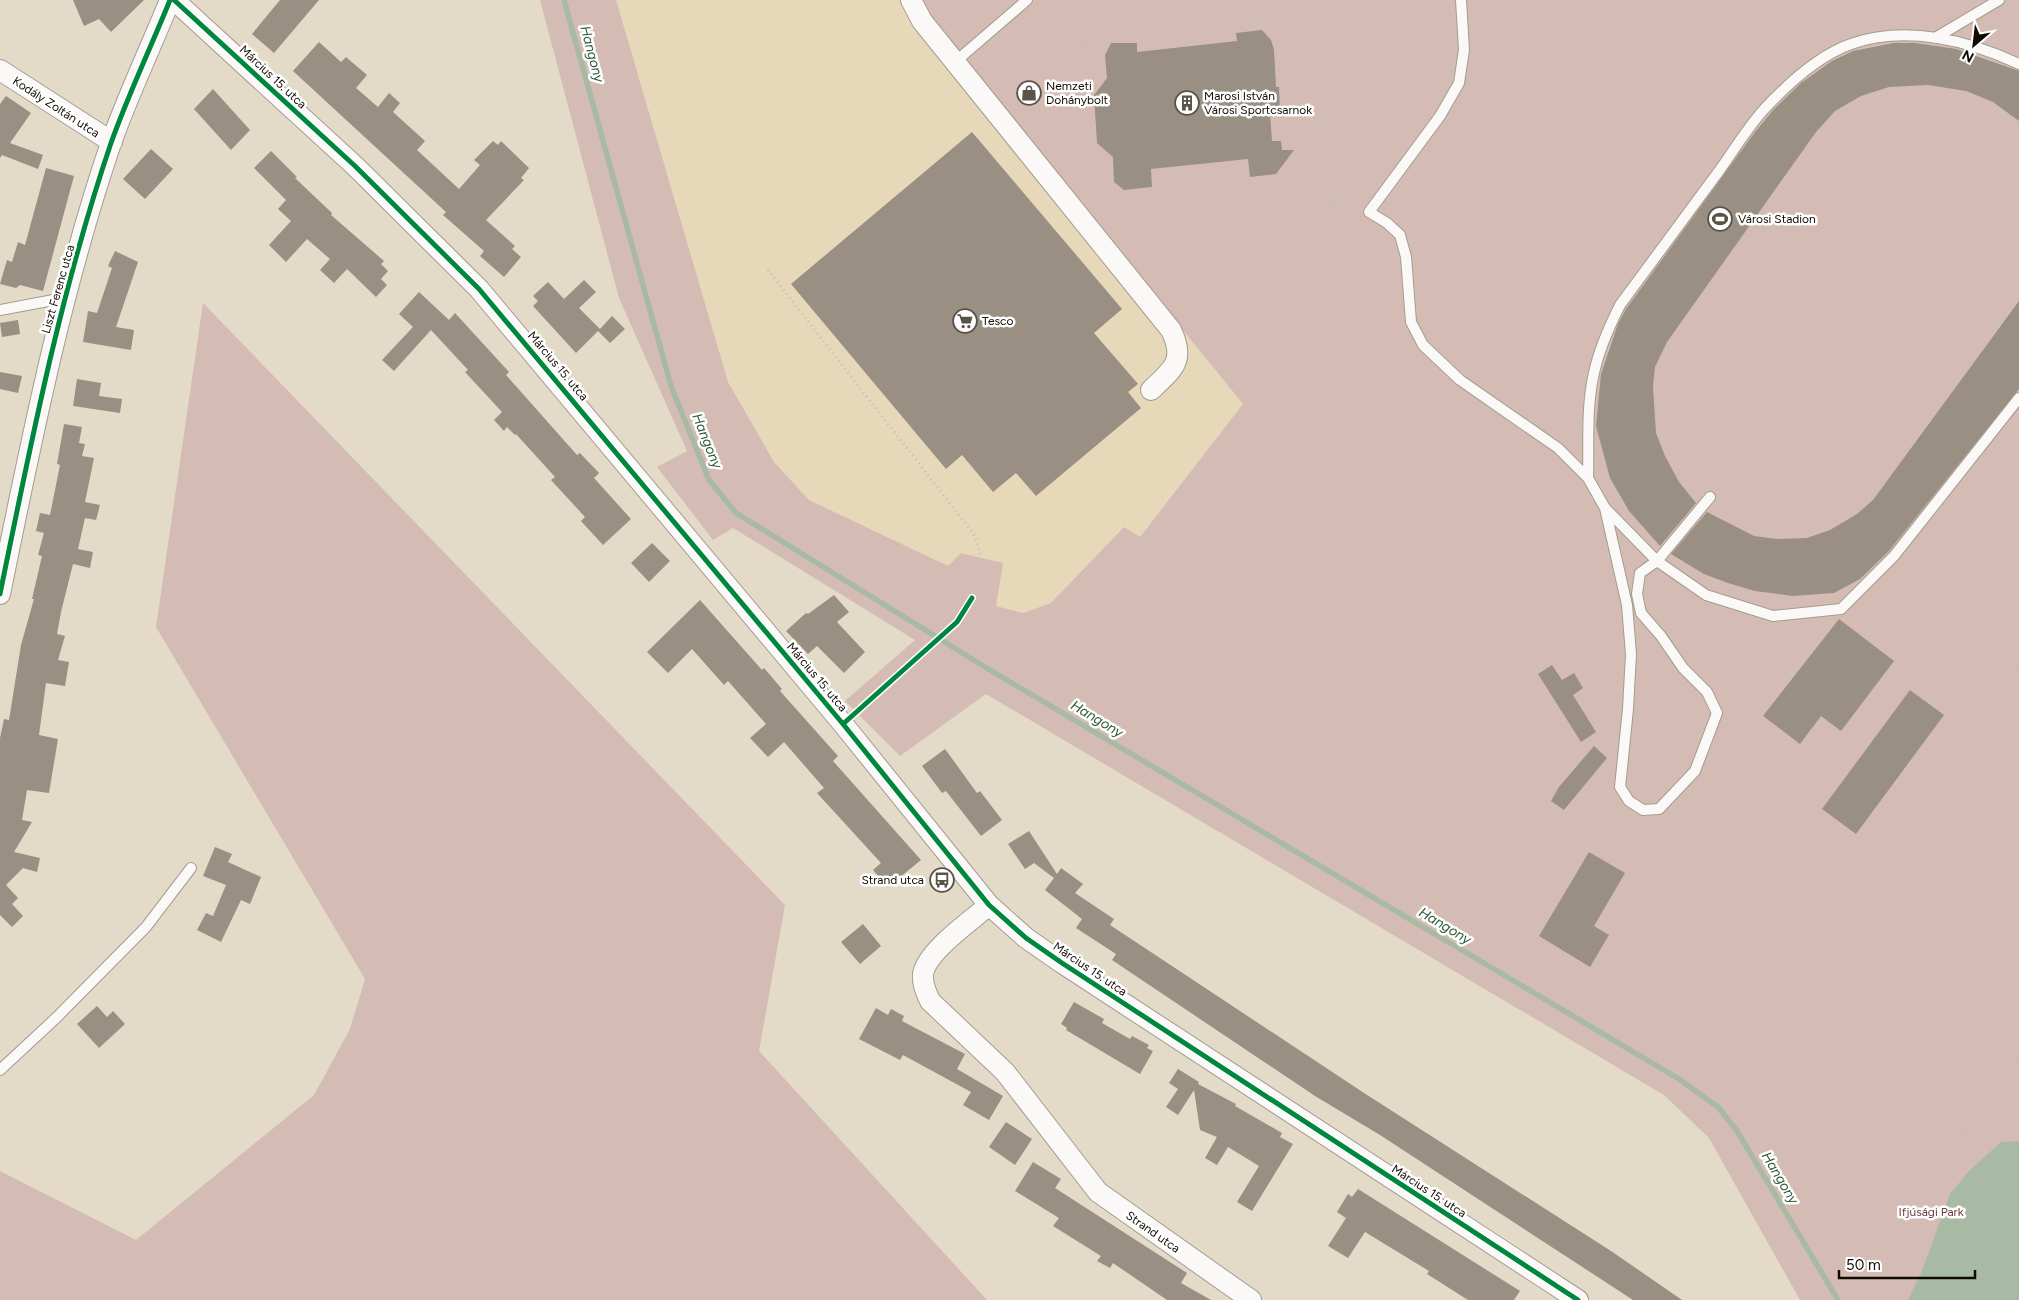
<svg xmlns="http://www.w3.org/2000/svg" width="2019" height="1300" font-family="Figtree,sans-serif">
<style>
.built{fill:#e7d8ba}
.green{fill:#d4bcb4}
.water{fill:#a8b9a4}
.lines{fill:none;stroke-linecap:round;stroke-linejoin:round}
.stream{stroke:#a8b9a4;stroke-width:5.5}
.building{fill:#998f83}
.lane-casing{stroke:#a39c8f;stroke-width:12}
.street-casing{stroke:#a39c8f;stroke-width:22}
.path{stroke:#c1beb8;stroke-width:3;stroke-dasharray:1 4;stroke-linecap:butt}
.lane{stroke:#fbf9f7;stroke-width:10}
.street{stroke:#fbf9f7;stroke-width:20}
.cycleway-casing{stroke:#fff;stroke-width:8}
.cycleway{stroke:#00873e;stroke-width:5}
.labels{text-anchor:middle;dominant-baseline:central;stroke-width:5;stroke-linejoin:round;paint-order:stroke}
.street-label{font-size:12px;fill:#100b02;stroke:#fff}
.poi-label{font-size:12px;fill:#100b02;stroke:#fff;text-anchor:start}
.park-label{font-size:12px;fill:#6f393b;stroke:#fff}
.water-label{font-size:14px;font-style:italic;fill:#2a5938;stroke:#fff}
</style>
<rect width="100%" height="100%" fill="#e3dac8"/>
<path class="built" d="M616 0H920L929 18 1243 405 1139 537 1124 527 1051 603 1023 613 996 606 949 566 809 500 774 462 728 382Z"/>
<path class="green" d="M540 0H616L728 382 774 462 809 500 948 566 961 553 1003 563 996 606 1023 613 1051 603 1124 527 1140 537 1243 404 929 18 920 0H2019V1300H1800L1709 1138 1664 1095 986 694 900 756 845 701 915 640 733 528 713 540 657 467 687 451 619 298Z
M203 303 785 905 759 1051 987 1300H0V1171L136 1240 314 1095 350 1029 365 979 156 627Z"/>
<path class="water" d="M2019 1141V1300H1908L1922 1271 1950 1194 1969 1171 2001 1142Z"/>
<g class="lines">
<path class="stream" d="M564 0 671 386 709 480 736 513 985 667 1679 1079 1718 1107 1737 1131 1838 1300"/>
</g>
<path class="building" d="M73 0H144L111 32 99 19 84 26Z
M280 0H319L274 53 252 34Z
M1262 30 1271 40 1274 50 1276 87H1279L1280 111 1270 113 1272 141H1281L1282 150H1294L1276 174 1250 177 1248 159 1151 169 1152 187 1124 190 1114 182 1113 157 1097 143 1094 95 1107 78 1105 55 1111 43H1137V52L1237 41 1236 33Z
M319 42 341 62 346 57 367 75 356 88 378 107 389 93 400 103 393 112 425 141 417 150 459 189 480 165 474 160 493 141 498 145 501 141 529 168 521 178 524 180 486 220 515 246 512 249 521 257 504 277 480 256 484 251 443 215 446 212 293 71Z
M1894 43H1915L1956 49 2019 71V121L1993 102 1966 91 1928 85 1889 87 1861 96 1835 111 1816 132 1667 342 1655 367 1653 386 1656 433 1665 456 1679 482 1696 503 1660 546 1629 511 1610 478 1596 426 1601 374 1618 324 1626 309 1755 132 1774 109 1801 83 1832 61 1853 51Z
M1031 82 1040 92 1027 105 1017 95Z
M213 89 250 130 231 150 194 109Z
M6 96 31 113 10 143 43 155 38 169 2 155 0 158V104Z
M972 132 1122 309 1094 333 1138 384 1128 392 1141 408 1036 496 1016 473 993 492 962 455 946 469 791 284Z
M151 149 173 169 145 199 123 179Z
M271 151 297 177 295 178 332 213 331 215 384 261 381 264 388 271 381 279 387 285 376 297 347 269 334 283 320 270 330 259 307 239 286 262 269 245 291 221 278 209 286 200 254 168Z
M46 168 74 176 43 291 20 285 16 288 0 284 7 260 12 262 18 242 25 245Z
M115 251 138 262 116 327 134 330 131 350 83 342 88 311 97 313 112 268 108 266Z
M584 280 596 292 579 308 600 329 612 316 625 329 610 343 598 331 576 353 533 306 538 301 533 296 548 282 564 299Z
M419 292 449 320 455 313 509 372 506 375 577 455 580 453 599 473 594 478 631 519 603 545 581 521 585 517 551 480 555 477 516 434 515 435 507 427 504 431 494 420 502 412 465 372 468 370 431 330 394 371 382 360 413 327 399 314Z
M2019 301V389L1889 551 1860 579 1834 593 1793 596 1755 591 1728 583 1704 574 1671 554 1707 512 1754 536 1777 539 1807 538 1830 530 1857 514 1873 500Z
M18 320 20 334 2 337 0 323Z
M0 372 22 376 18 393 0 389Z
M77 379 101 383 99 396 122 399 120 413 73 406Z
M64 424 82 427 79 443 85 444 82 456 94 458 85 502 100 505 96 520 85 518 78 549 93 552 90 568 73 564 61 612 57 634 65 636 58 660 69 662 65 686 46 683 39 735 58 739 49 793 27 790 22 820 32 822 14 852 40 858 37 872 23 868 6 885 18 898 12 904 23 916 12 927 0 915V738L4 719 9 720 21 645 34 599H32L42 556 38 555 44 533 36 531 40 513 50 515 60 465 57 464Z
M652 543 670 561 649 582 631 563Z
M834 595 849 612 837 622 865 652 844 673 817 646 808 654 786 631 806 613 808 614Z
M700 600 762 670 764 668 782 689 780 691 838 756 833 761 921 860 888 887 873 870 881 863 817 793 824 788 784 742 768 757 750 738 766 724 728 681 724 685 692 649 668 673 647 652Z
M1839 619 1894 661 1841 731 1821 716 1800 744 1763 716Z
M1552 665 1562 680 1574 673 1583 688 1573 695 1596 732 1581 742 1538 674Z
M1910 690 1944 715 1856 834 1822 809Z
M1594 746 1607 758 1564 810 1551 801 1559 787Z
M945 749 977 793 980 791 1002 820 981 836 946 791 942 793 922 766Z
M1029 831 1057 874 1061 868 1083 884 1075 893 1114 919 1110 925 1364 1093 1611 1251 1682 1300H1633L1380 1135 1315 1096 1112 960 1116 954 1076 928 1082 919 1045 890 1054 878 1034 863 1025 869 1008 844Z
M215 847 232 854 228 862 261 877 250 904 241 900 221 942 197 930 206 913 213 916 226 885 203 876Z
M1589 852 1625 873 1594 926 1609 935 1590 967 1539 936Z
M863 924 881 946 860 964 841 942Z
M1074 1002 1104 1019 1102 1023 1130 1039 1132 1036 1149 1045 1147 1048 1153 1051 1140 1074 1066 1030 1067 1028 1061 1024Z
M97 1006 107 1017 113 1011 125 1024 99 1048 77 1024Z
M876 1008 888 1015 891 1009 904 1016 902 1021 965 1054 957 1069 1003 1096 989 1120 963 1105 971 1092 903 1055 900 1060 859 1039Z
M1178 1069 1199 1082 1198 1084 1236 1104 1235 1106 1282 1133 1280 1137 1293 1144 1252 1211 1237 1202 1259 1166 1228 1147 1217 1165 1205 1158 1217 1137 1200 1130 1194 1090 1178 1115 1166 1107 1178 1089 1169 1083Z
M1006 1122 1032 1139 1015 1165 989 1147Z
M1033 1162 1061 1179 1055 1188 1187 1273 1181 1283 1211 1300H1167L1113 1263 1110 1268 1097 1261 1101 1256 1053 1226 1059 1218 1015 1191Z
M1358 1189 1520 1291 1514 1300H1468L1427 1274 1429 1271 1365 1232 1348 1258 1328 1246 1346 1218 1337 1212 1348 1194 1352 1197Z"/>
<g class="lines">
<g class="lane-casing">
<path id="lane" d="M1461 0 1464 50 1459 83 1440 116 1369 212 1387 223 1400 235 1406 257 1411 322 1423 345 1460 380 1558 448 1588 478 1605 508 1627 605 1631 654 1628 709 1620 787 1629 801 1643 810 1659 809 1695 771 1717 713 1707 692 1683 668 1661 636 1641 613 1637 594 1640 573 1657 561 1710 497
M1935 38 1999 0
M955 62 1027 0
M0 310 64 298
M1588 478C1589 444 1586 407 1594 373 1599 349 1609 327 1620 305 1653 260 1686 215 1719 171 1735 149 1750 123 1769 104 1791 81 1820 55 1851 44 1906 25 1968 40 2019 64
M1605 508 1657 561 1706 595 1773 616 1841 609 1894 556 2019 398
M0 1070 57 1017 146 927 191 868"/>
</g>
<g class="street-casing">
<path id="street" d="M174 0 355 166 479 289 843 724 989 905 1026 938 1062 963 1578 1300
M911 0 922 21 1171 330C1186 361 1173 369 1151 390
M0 70 112 142
M0 594C31 442 61 290 111 143 128 95 151 47 170 0
M989 905C971 921 927 951 923 974 922 984 926 992 930 1001L1005 1072 1098 1192 1251 1300"/>
</g>
<path class="path" d="M1041 0 1058 15 1083 47 1089 181 1106 203 1127 208 1296 193 1356 209
M1183 0 1189 46
M1199 0C1210 3 1217 16 1229 18 1263 23 1279 0 1291 46 1317 62 1333 87 1328 118L1296 193
M1083 46 1089 36 1099 31 1143 26 1158 12 1182 0
M1009 99 1026 86
M1028 123 1084 91
M1307 166 1322 179 1336 203
M768 270 973 533C985 556 980 575 972 598
M1852 616 1898 649 1932 650 1975 646 2019 666
M1960 1135 2019 1134
M1871 1300V1284L1880 1254 1953 1142 1978 1115 2019 1059"/>
<use href="#lane" class="lane"/>
<use href="#street" class="street"/>
<g class="cycleway-casing">
<path id="cycleway" d="M174 0 355 166 479 289 843 724 989 905 1026 938 1062 963 1578 1300
M0 594C31 442 61 290 111 143 128 95 151 47 170 0
M843 724 957 622 972 598"/>
</g>
<use href="#cycleway" class="cycleway"/>
</g>
<defs>
<g id="shop-ring" transform="scale(1.25)"><circle r="9.5" fill="#fff" stroke="#5a5347" stroke-width="1.5"/><path d="M-5-2.5h2.3a2.7 3.5 0 0 1 5.4 0H5L5.5 6h-11ZM-1.5-2.5h3a1.5 2.3 0 0 0-3 0Z" fill="#5a5347"/></g>
<g id="building-ring" transform="scale(1.25)"><circle r="9.5" fill="#fff" stroke="#5a5347" stroke-width="1.5"/><path d="M-4-6H4V6H1V3H-1V6H-4ZM-2.5-4.3h1.7v1.8h-1.7ZM.8-4.3h1.7v1.8H.8ZM-2.5-1h1.7V.8h-1.7ZM.8-1h1.7V.8H.8Z" fill="#5a5347"/></g>
<g id="stadium-ring" transform="scale(1.25)"><circle r="9.5" fill="#fff" stroke="#5a5347" stroke-width="1.5"/><path d="M0-5a6.5 5 0 1 0 0 10a6.5 5 0 1 0 0-10ZM-3.5-1.8h7v3.6h-7Z" fill="#5a5347"/></g>
<g id="supermarket-ring" transform="scale(1.25)"><circle r="9.5" fill="#fff" stroke="#5a5347" stroke-width="1.5"/><path d="M-6-5.5h2.5l.6 2H6L4.5 2H-2.5L-4.4-4H-6ZM-1.5 3.2a1.3 1.3 0 1 0 .1 0ZM3 3.2a1.3 1.3 0 1 0 .1 0Z" fill="#5a5347"/></g>
<g id="bus-ring" transform="scale(1.25)"><circle r="9.5" fill="#fff" stroke="#5a5347" stroke-width="1.5"/><path d="M-5-6H5V4H4V6H2V4H-2V6H-4V4H-5ZM-3.5-4V0h7V-4ZM-3.5 1.2v1.5H-2V1.2ZM2 1.2v1.5H3.5V1.2Z" fill="#5a5347"/></g>
</defs>
<g fill-rule="evenodd">
<use href="#shop-ring" x="1029" y="93"/>
<use href="#building-ring" x="1187" y="103"/>
<use href="#stadium-ring" x="1720" y="219"/>
<use href="#supermarket-ring" x="965" y="321"/>
<use href="#bus-ring" x="942" y="880"/>
</g>
<g class="labels">
<g class="street-label">
<text transform="translate(273 77) rotate(43)">Március 15. utca</text>
<text transform="translate(56 107) rotate(33)">Kodály Zoltán utca</text>
<text transform="translate(58 289) rotate(-74)">Liszt Ferenc utca</text>
<text transform="translate(558 366) rotate(50)">Március 15. utca</text>
<text transform="translate(817 677) rotate(50)">Március 15. utca</text>
<text transform="translate(1090 969) rotate(34)">Március 15. utca</text>
<text transform="translate(1429 1191) rotate(33)">Március 15. utca</text>
<text transform="translate(1153 1232) rotate(35)">Strand utca</text>
</g>
<g class="poi-label">
<text x="1046" y="86">Nemzeti<tspan x="1046" dy="14">Dohánybolt</tspan></text>
<text x="1204" y="96">Marosi István<tspan x="1204" dy="14">Városi Sportcsarnok</tspan></text>
<text x="1738" y="219">Városi Stadion</text>
<text x="982" y="321">Tesco</text>
<text x="924" y="880" text-anchor="end">Strand utca</text>
</g>
<g class="park-label">
<text x="1931" y="1212">Ifjúsági Park</text>
</g>
<g class="water-label">
<text transform="translate(592 54) rotate(75)">Hangony</text>
<text transform="translate(707 441) rotate(68)">Hangony</text>
<text transform="translate(1097 719) rotate(31)">Hangony</text>
<text transform="translate(1445 926) rotate(31)">Hangony</text>
<text transform="translate(1780 1178) rotate(59)">Hangony</text>
</g>
</g>
<g transform="translate(1974 45) rotate(208)" stroke="#ffffff" stroke-width="4" paint-order="stroke">
<path d="M0-4L9 19L0 12L-9 19Z" fill="#100b02"/>
<text y="-8" font-size="14" font-weight="bold" text-anchor="middle" fill="#100b02">N</text>
</g>
<path d="M1839 1270v8h136v-8" fill="none" stroke="#100b02" stroke-width="2.5"/>
<text x="1846" y="1270" font-size="15" fill="#100b02" stroke="#ffffff" stroke-width="4" paint-order="stroke">50 m</text>
</svg>
